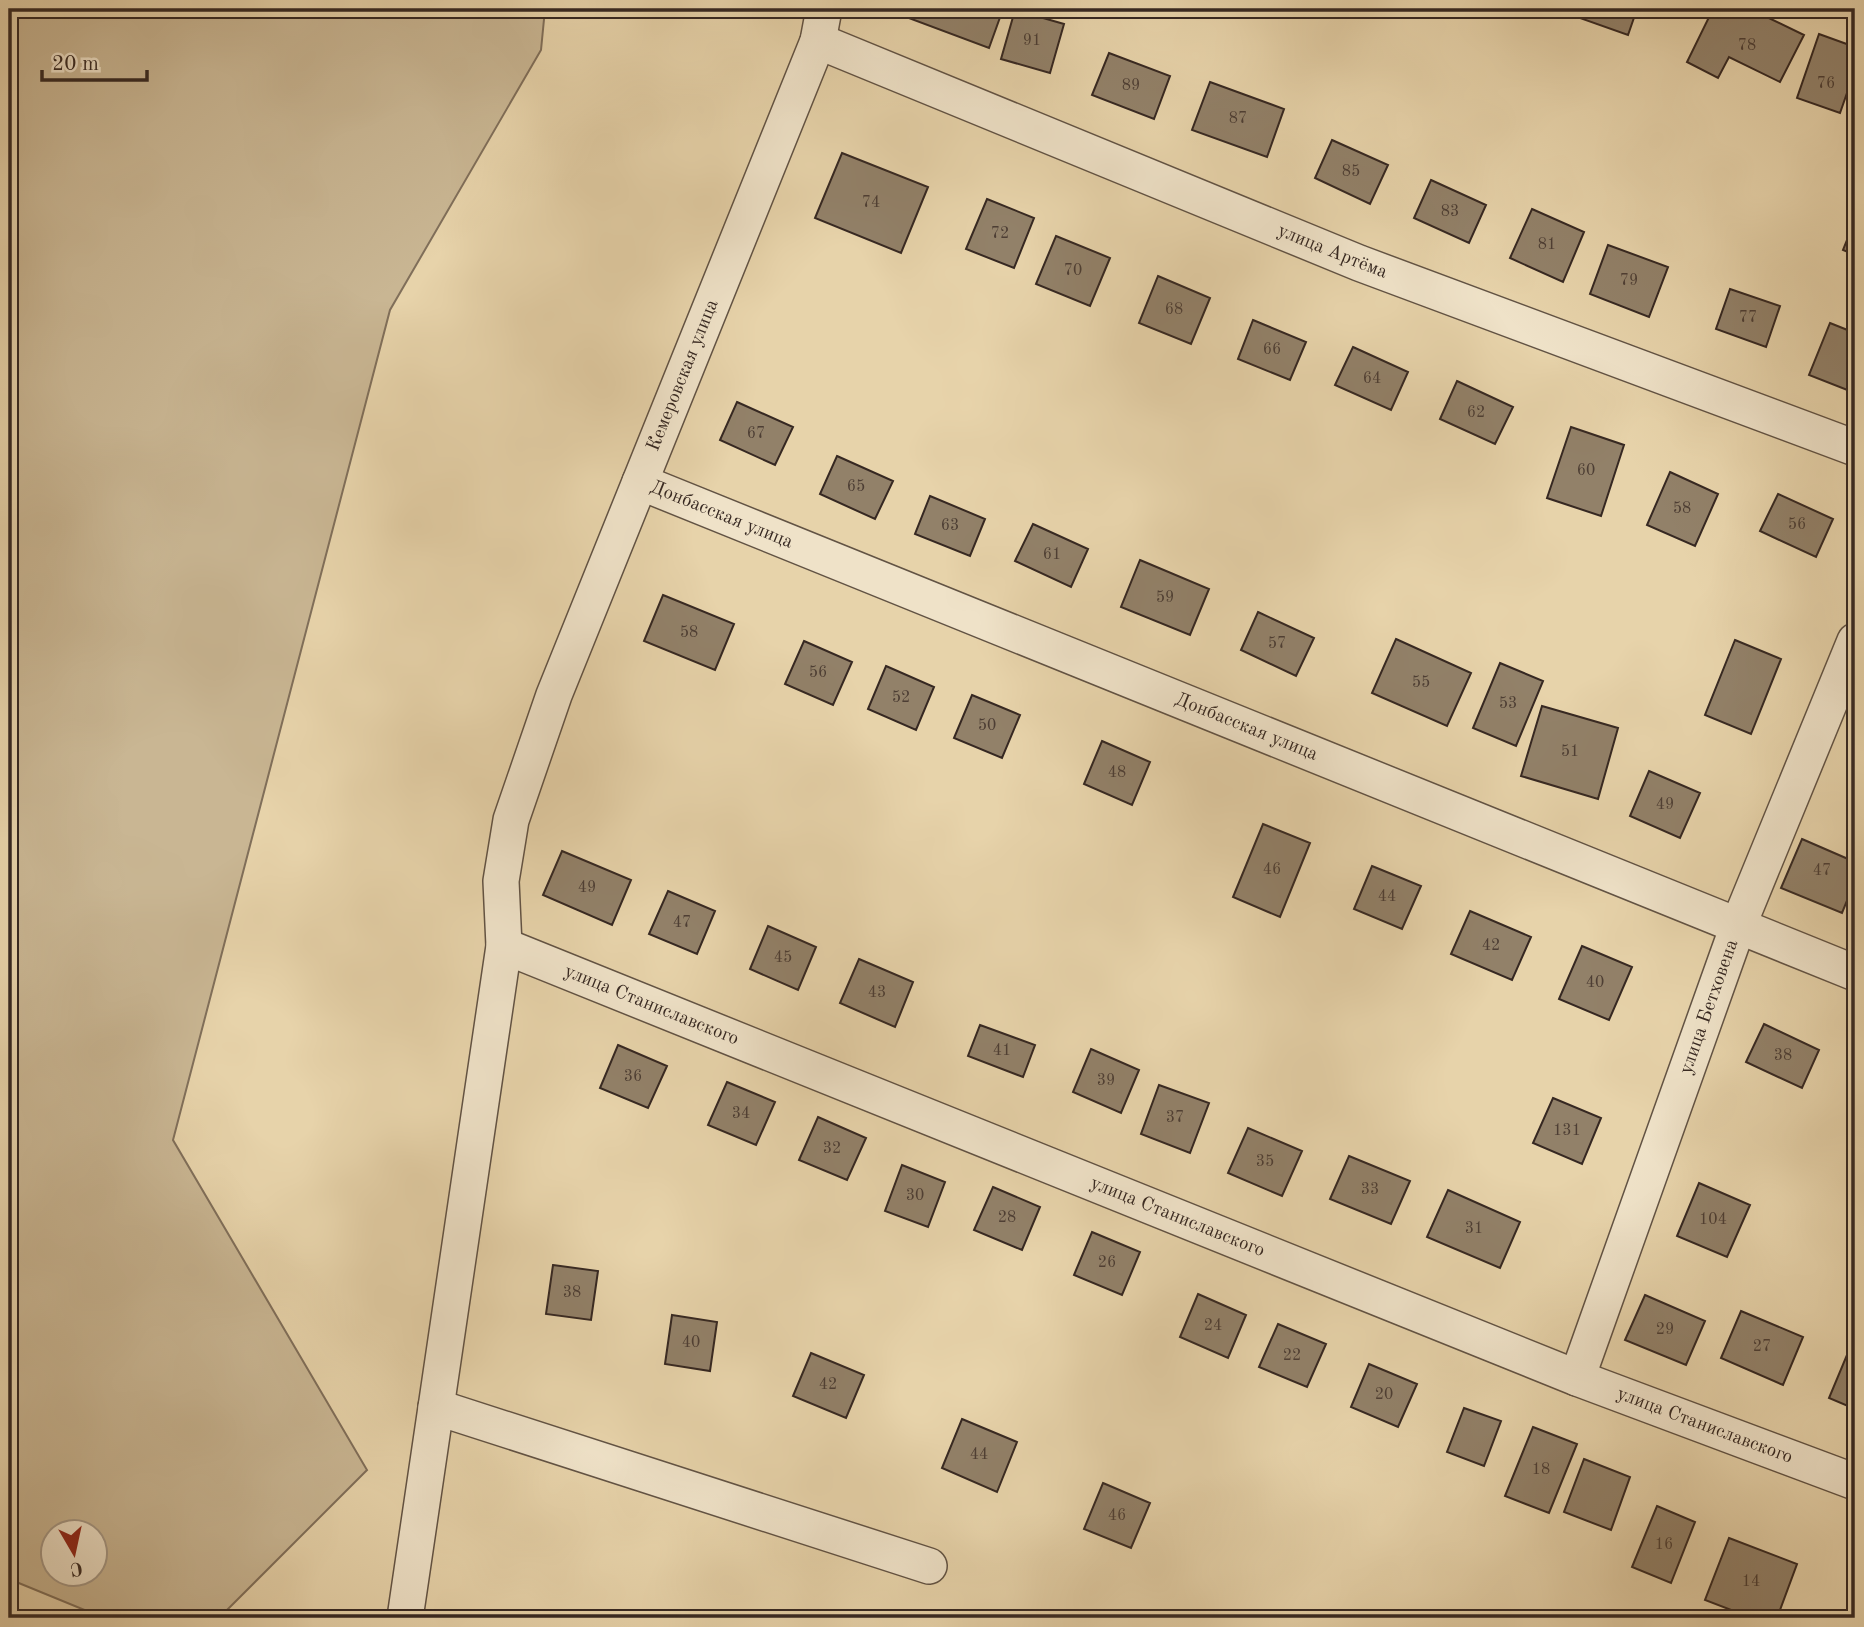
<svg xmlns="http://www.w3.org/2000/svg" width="1864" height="1627" font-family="'Old Standard TT',serif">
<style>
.green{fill:#c9b693;stroke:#806f5a;stroke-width:2;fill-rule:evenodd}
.building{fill:#928169;stroke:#362822;stroke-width:2}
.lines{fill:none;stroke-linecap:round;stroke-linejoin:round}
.minor-casing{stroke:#625344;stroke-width:38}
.minor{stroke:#efe2c8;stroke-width:35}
.labels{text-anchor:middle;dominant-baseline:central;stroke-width:5;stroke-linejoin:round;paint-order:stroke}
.number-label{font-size:16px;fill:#4d3e34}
.street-label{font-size:19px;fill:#362822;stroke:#efe2c8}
</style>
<rect width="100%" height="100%" fill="#e7d3aa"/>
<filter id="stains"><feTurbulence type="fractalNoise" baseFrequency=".00286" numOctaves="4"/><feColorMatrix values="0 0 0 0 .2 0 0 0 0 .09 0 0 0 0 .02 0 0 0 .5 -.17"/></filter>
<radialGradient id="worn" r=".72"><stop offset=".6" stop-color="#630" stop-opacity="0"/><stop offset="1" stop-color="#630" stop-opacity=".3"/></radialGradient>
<path class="green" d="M9 9H545L541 50 390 310 173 1140 367 1470 219 1618H104L9 1579ZM52 1532H94V1574H52Z"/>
<path class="building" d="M910 9H1003L989 48 906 17Z
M1580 9H1637L1628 35 1577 17Z
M1713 9H1750L1804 35 1780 82 1729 57 1718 78 1687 62Z
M1015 10 1064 24 1050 73 1001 59Z
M1819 34 1855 47V70L1840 113 1797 98Z
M1109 53 1170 76 1154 119 1092 95Z
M1210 82 1284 109 1267 157 1192 130Z
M1332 140 1388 165 1370 204 1315 178Z
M842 153 928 187 901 253 815 218Z
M1431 180 1486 205 1469 243 1414 218Z
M987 199 1034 218 1014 268 966 249Z
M1532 209 1584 232 1563 282 1510 258Z
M1855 220V255L1843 250Z
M1056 236 1110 258 1090 306 1036 284Z
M1608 245 1668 267 1649 317 1590 294Z
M1158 276 1210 298 1191 344 1139 323Z
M1730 289 1780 306 1766 347 1716 329Z
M1253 320 1306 342 1290 380 1238 359Z
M1830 323 1855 333V393L1809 375Z
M1353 347 1408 372 1391 410 1335 385Z
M1457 381 1513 407 1495 444 1440 419Z
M737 402 793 427 775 465 720 440Z
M1571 427 1624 445 1601 516 1547 498Z
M837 456 893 481 875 519 820 494Z
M1670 472 1718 494 1695 546 1647 525Z
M1778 494 1833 519 1816 557 1760 531Z
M930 496 985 519 970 556 915 534Z
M1033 524 1088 549 1071 587 1015 561Z
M1140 560 1209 589 1190 635 1121 607Z
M663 595 734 624 715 670 644 641Z
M1258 612 1314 638 1296 676 1241 650Z
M1396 639 1471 673 1447 726 1372 693Z
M1735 640 1781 659 1751 734 1705 715Z
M804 641 852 662 833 705 785 684Z
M1500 663 1543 681 1516 746 1473 728Z
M886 666 934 687 916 730 868 709Z
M972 695 1020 715 1002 758 954 738Z
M1542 706 1618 728 1598 799 1521 776Z
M1102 741 1150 762 1132 805 1084 784Z
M1649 771 1700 793 1680 838 1630 816Z
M1263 824 1310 843 1280 917 1233 897Z
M1802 839 1855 862V881L1842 913 1781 888Z
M562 851 631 880 612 925 543 895Z
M1372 866 1421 886 1402 929 1354 909Z
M668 891 715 911 697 954 649 934Z
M1470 911 1531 937 1512 980 1451 954Z
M768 926 816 947 798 990 750 969Z
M1582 946 1632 967 1609 1020 1559 999Z
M859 959 913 982 895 1027 840 1003Z
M1764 1024 1819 1050 1802 1088 1746 1062Z
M980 1025 1035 1045 1023 1077 968 1056Z
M618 1045 667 1066 648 1108 600 1088Z
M1091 1049 1139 1070 1121 1113 1073 1092Z
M727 1082 775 1102 756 1145 708 1125Z
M1159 1085 1209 1103 1190 1153 1141 1134Z
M1553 1098 1601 1118 1582 1164 1533 1143Z
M818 1117 866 1138 847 1180 799 1160Z
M1248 1128 1302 1151 1282 1196 1228 1173Z
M1349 1156 1410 1181 1391 1224 1330 1199Z
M902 1165 945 1182 928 1227 885 1211Z
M1699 1183 1750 1205 1727 1257 1677 1236Z
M993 1187 1040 1207 1022 1250 974 1230Z
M1448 1190 1520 1222 1500 1268 1427 1237Z
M1092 1232 1140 1252 1122 1295 1074 1275Z
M553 1265 598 1271 591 1320 546 1314Z
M1198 1294 1246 1315 1228 1358 1180 1337Z
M1645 1295 1705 1321 1686 1365 1625 1340Z
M1741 1311 1803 1337 1783 1385 1721 1358Z
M672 1315 717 1322 710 1371 665 1364Z
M1278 1324 1326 1344 1307 1387 1259 1367Z
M1849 1350 1855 1353V1409L1829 1398Z
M811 1353 864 1375 846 1418 793 1396Z
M1369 1364 1417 1384 1398 1427 1351 1407Z
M1464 1408 1501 1421 1484 1466 1447 1452Z
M962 1419 1017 1442 997 1492 942 1468Z
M1533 1427 1577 1444 1549 1513 1505 1496Z
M1584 1459 1630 1477 1611 1530 1564 1512Z
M1103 1483 1150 1503 1131 1548 1084 1529Z
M1657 1506 1695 1522 1671 1583 1632 1567Z
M1729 1538 1797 1564 1777 1618H1752L1705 1600Z"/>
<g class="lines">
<g class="minor-casing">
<g id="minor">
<path id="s1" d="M818 41 1359 263 1855 448"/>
<path id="s2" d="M640 482 1855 973"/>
<path id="s3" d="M504 946 1577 1378 1855 1482"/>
<path id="s4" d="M1577 1378 1738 926 1855 641"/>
<path d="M436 1407 929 1566"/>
<path id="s5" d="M405 1618 504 946 501 881 511 820 554 695 818 41 824 9"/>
</g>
</g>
<use href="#minor" class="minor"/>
</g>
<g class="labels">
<g class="number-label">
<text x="1032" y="41">91</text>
<text x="1747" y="46">78</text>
<text x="1826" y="84">76</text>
<text x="1131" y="86">89</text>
<text x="1238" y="119">87</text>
<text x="1351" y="172">85</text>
<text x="871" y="203">74</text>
<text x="1450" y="212">83</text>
<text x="1000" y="234">72</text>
<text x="1547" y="245">81</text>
<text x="1073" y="271">70</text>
<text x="1629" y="281">79</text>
<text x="1174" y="310">68</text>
<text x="1748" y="318">77</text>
<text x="1272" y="350">66</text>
<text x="1372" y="379">64</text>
<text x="1476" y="413">62</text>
<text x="756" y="434">67</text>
<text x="1586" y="471">60</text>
<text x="856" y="487">65</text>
<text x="1682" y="509">58</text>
<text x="1797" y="525">56</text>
<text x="950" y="526">63</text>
<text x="1052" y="555">61</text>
<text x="1165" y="598">59</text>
<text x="689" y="633">58</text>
<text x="1277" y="644">57</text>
<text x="818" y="673">56</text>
<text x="1421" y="683">55</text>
<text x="901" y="698">52</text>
<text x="1508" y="704">53</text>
<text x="987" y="726">50</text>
<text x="1570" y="752">51</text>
<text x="1117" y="773">48</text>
<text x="1665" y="805">49</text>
<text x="1272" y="870">46</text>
<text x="1822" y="871">47</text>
<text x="587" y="888">49</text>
<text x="1387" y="897">44</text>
<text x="682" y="923">47</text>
<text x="1491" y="946">42</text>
<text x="783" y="958">45</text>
<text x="1595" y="983">40</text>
<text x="877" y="993">43</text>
<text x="1002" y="1051">41</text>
<text x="1783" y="1056">38</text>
<text x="633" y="1077">36</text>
<text x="1106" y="1081">39</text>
<text x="741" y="1114">34</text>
<text x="1175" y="1118">37</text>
<text x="1567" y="1131">131</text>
<text x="832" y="1149">32</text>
<text x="1265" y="1162">35</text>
<text x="1370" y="1190">33</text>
<text x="915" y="1196">30</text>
<text x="1007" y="1218">28</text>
<text x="1713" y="1220">104</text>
<text x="1474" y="1229">31</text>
<text x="1107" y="1263">26</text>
<text x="572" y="1293">38</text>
<text x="1213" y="1326">24</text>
<text x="1665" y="1330">29</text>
<text x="691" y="1343">40</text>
<text x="1762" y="1347">27</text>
<text x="1292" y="1356">22</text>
<text x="828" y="1385">42</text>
<text x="1384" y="1395">20</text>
<text x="979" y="1455">44</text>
<text x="1541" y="1470">18</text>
<text x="1117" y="1516">46</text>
<text x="1664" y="1545">16</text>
<text x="1751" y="1582">14</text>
</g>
<g class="street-label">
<text stroke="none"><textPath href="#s1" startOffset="556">улица Артёма</textPath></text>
<text stroke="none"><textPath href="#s5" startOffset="1283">Кемеровская улица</textPath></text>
<text stroke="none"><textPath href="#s2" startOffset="88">Донбасская улица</textPath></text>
<text stroke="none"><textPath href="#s2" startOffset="654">Донбасская улица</textPath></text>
<text stroke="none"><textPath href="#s3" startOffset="159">улица Станиславского</textPath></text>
<text stroke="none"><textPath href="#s4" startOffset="394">улица Бетховена</textPath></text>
<text stroke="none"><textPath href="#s3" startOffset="726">улица Станиславского</textPath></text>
<text stroke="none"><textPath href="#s3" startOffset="1293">улица Станиславского</textPath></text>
</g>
</g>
<rect width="1864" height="1627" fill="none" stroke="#e7d3aa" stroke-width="35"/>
<rect x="10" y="10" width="1843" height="1606" fill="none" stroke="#362822" stroke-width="3.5"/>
<rect x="18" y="18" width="1829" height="1592" fill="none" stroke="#362822" stroke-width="2"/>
<g transform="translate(74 1553) rotate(171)"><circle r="33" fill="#efe2c8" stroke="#a59886" stroke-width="2"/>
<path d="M0-5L12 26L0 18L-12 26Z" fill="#8f2418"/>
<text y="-10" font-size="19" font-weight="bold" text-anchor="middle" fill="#362822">С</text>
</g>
<path d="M42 70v10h105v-10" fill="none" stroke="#362822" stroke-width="3.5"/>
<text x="52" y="70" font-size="21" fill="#362822" stroke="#efe2c8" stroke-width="5" paint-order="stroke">20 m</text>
<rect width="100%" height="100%" filter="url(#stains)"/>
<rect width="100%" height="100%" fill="url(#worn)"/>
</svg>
